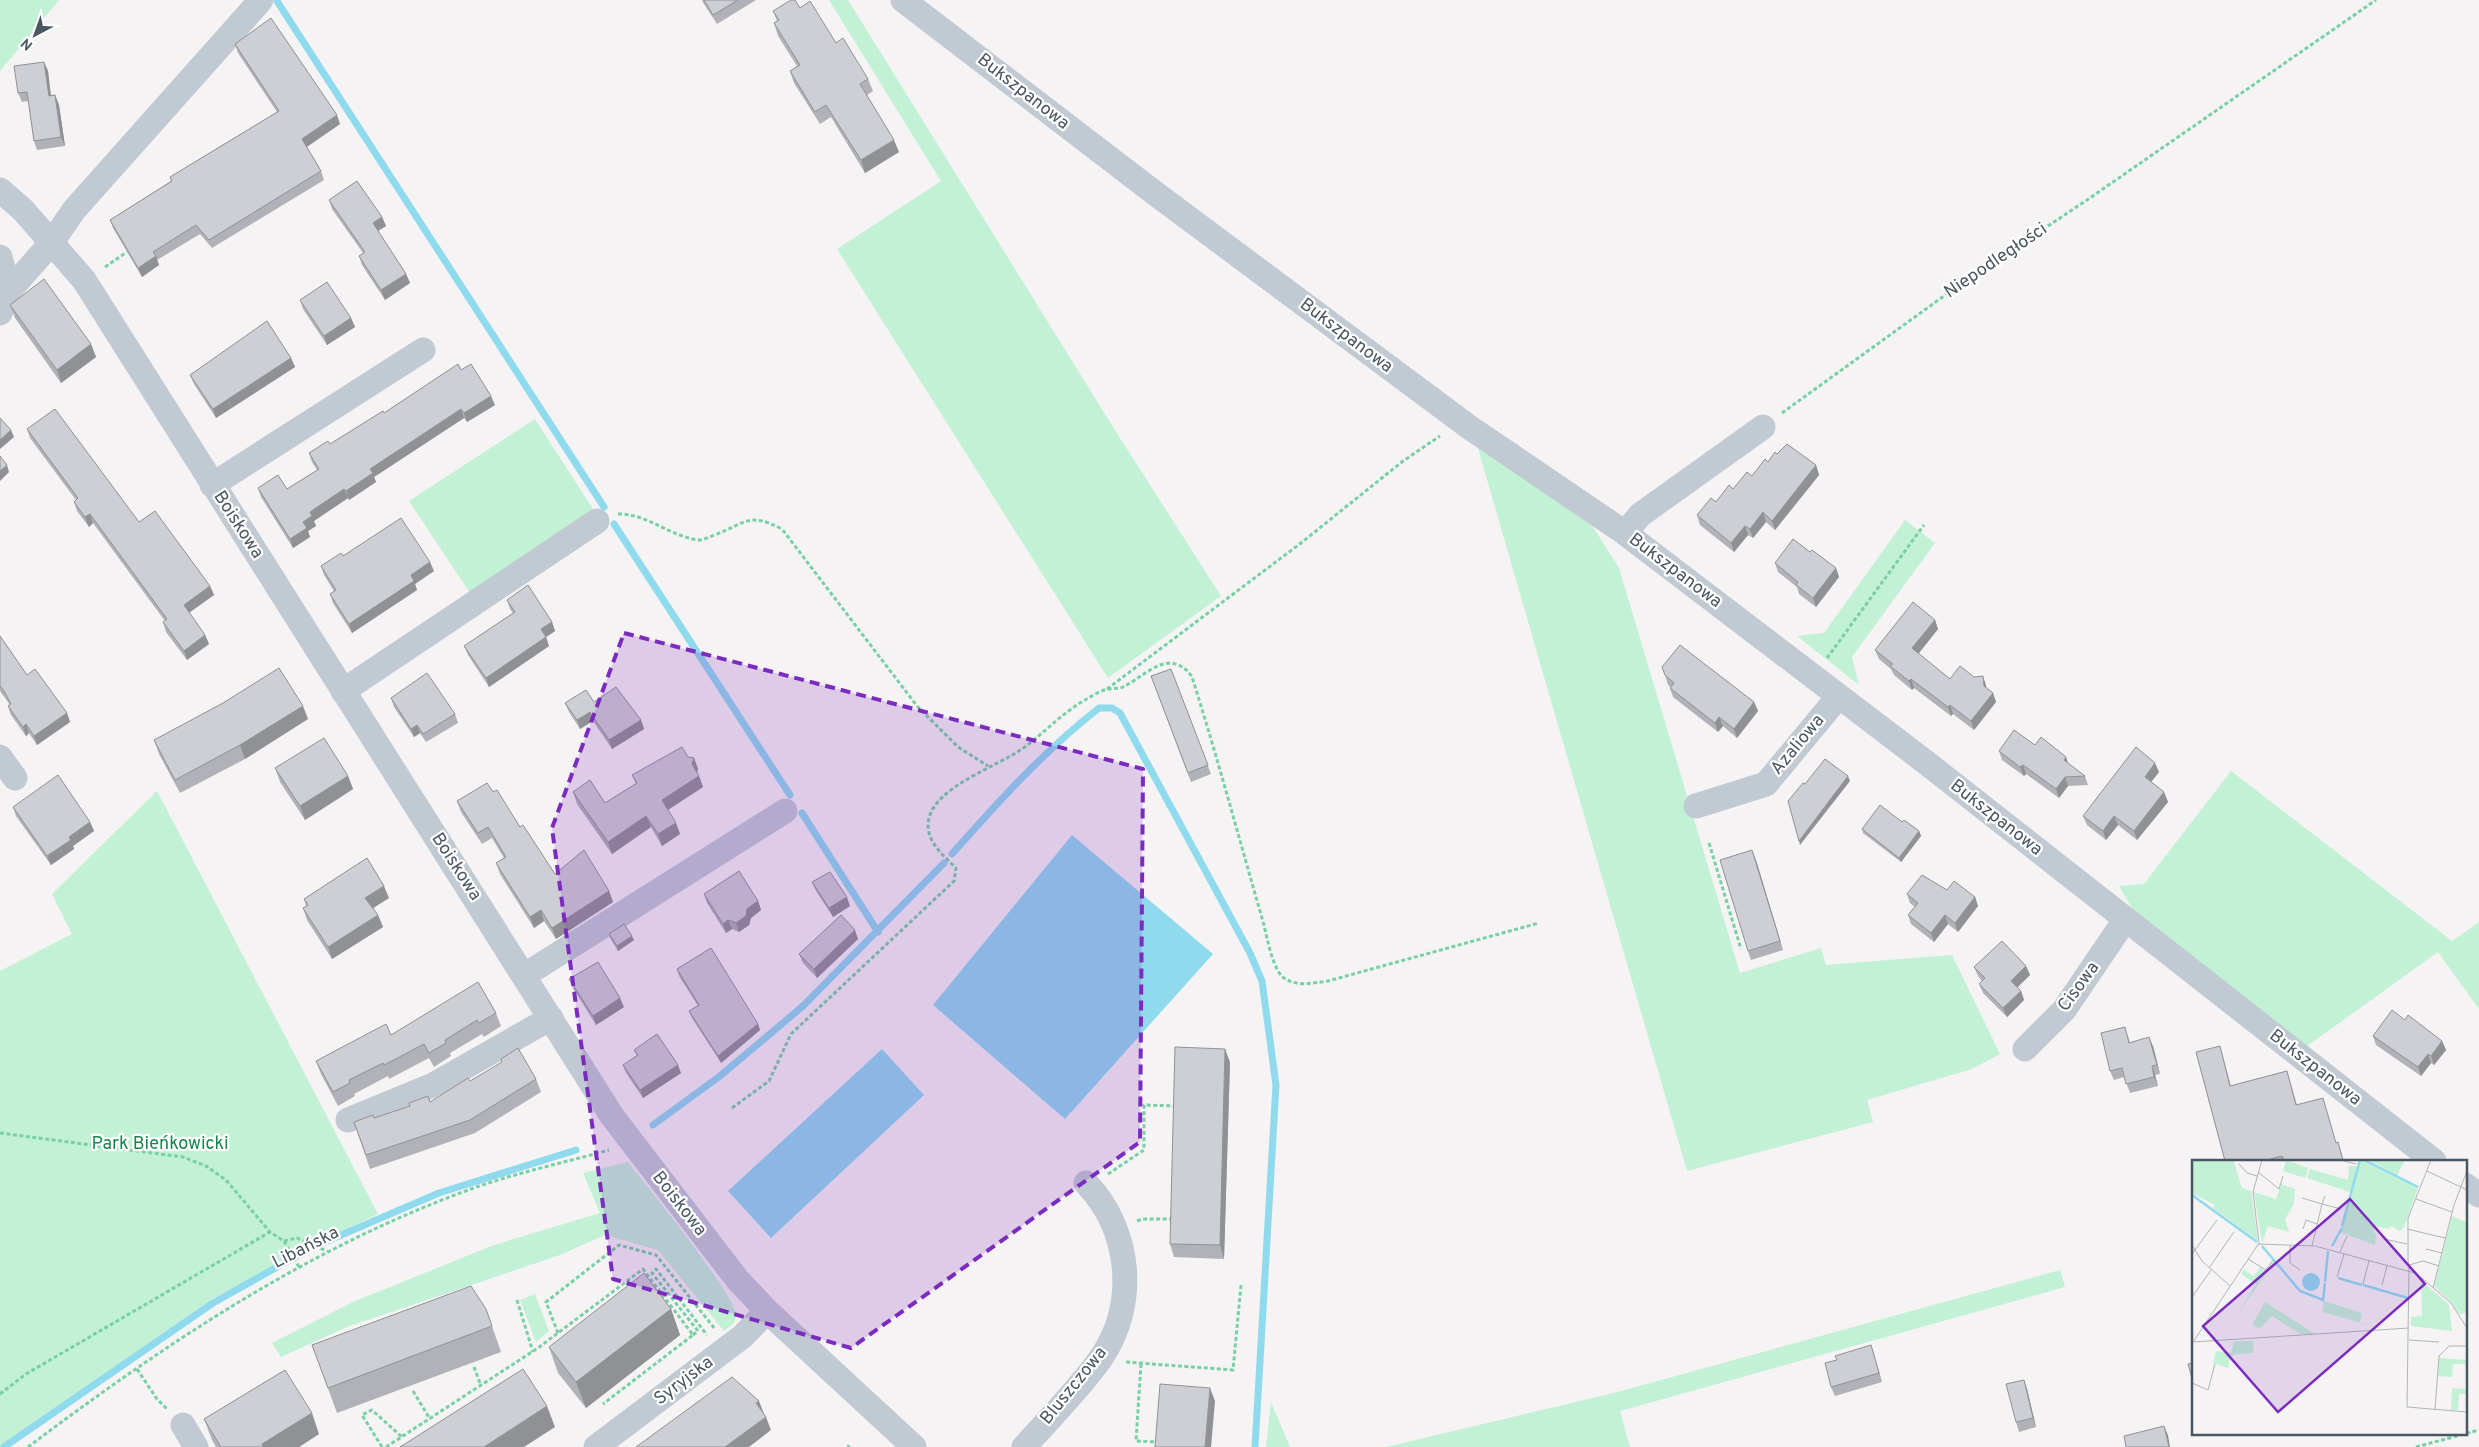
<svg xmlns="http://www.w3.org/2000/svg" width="2479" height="1447" font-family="Overpass,sans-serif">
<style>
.green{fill:#c3f1d5}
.water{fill:#90daee}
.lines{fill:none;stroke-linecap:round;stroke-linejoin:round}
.stream{stroke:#90daee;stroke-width:7}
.path{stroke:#7ad0a6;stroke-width:3;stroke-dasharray:4 2.5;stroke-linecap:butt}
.minor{stroke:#c1cad2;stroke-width:25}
.wall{fill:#b0b2b7}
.shaded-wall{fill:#909195}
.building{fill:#cdcfd5;stroke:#909195}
.marked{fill:#7b2cbf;fill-opacity:0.2;stroke:#7b2cbf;stroke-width:4;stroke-dasharray:10 6;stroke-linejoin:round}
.labels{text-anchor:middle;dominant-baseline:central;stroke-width:4.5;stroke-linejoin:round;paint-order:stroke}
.street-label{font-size:18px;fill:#4a5661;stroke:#fff}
.park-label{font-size:18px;fill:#17864f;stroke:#fff}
.inset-river{fill:none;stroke:#90daee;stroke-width:2.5}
.inset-road{fill:none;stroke:#b1b4b9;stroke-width:1}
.view{fill:#7b2cbf;fill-opacity:0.15;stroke:#7b2cbf;stroke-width:2.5}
.inset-edge{fill:none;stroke:#4a5661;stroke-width:2.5}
</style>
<rect width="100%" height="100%" fill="#f5f3f3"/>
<path class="green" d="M0 0H59L0 71Z
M829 0H848L1118 435 1221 596 1108 678 837 249 941 181Z
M535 419 593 509 470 593 409 501Z
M1475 438 1593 527 1619 568 1740 973 1821 948 1826 965 1952 955 2000 1054 1972 1069 1867 1100 1873 1122 1687 1171Z
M1905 520 1935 543 1852 657 1859 685 1797 636 1824 633Z
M2231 771 2452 941 2479 922V1009L2438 952 2303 1049 2136 915 2119 886 2144 884Z
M157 791 378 1214 319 1242 212 1299 0 1447V971L72 934 52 894Z
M628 1162C645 1184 739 1298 736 1317 735 1324 729 1327 724 1331L658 1250 605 1235 560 1255 347 1327 281 1357 272 1343 353 1302 494 1245 600 1213 583 1173Z
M2060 1270 2065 1287 1620 1411 1630 1447H1386L1614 1393Z
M535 1294 549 1331 536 1342 520 1300Z
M1271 1402 1290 1447H1266Z"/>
<path class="water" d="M1072 835 1213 954 1065 1119 933 1005Z
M882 1049 924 1095 771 1238 728 1191Z"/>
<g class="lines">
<path class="stream" d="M277 1 604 507
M614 524 790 795
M802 813 878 932
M952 854C998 802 1044 751 1099 708H1112L1120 713 1250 953 1262 981 1276 1085 1255 1447
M653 1125 720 1076 803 1006 944 863
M318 1245 439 1193 576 1150
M4 1447 213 1303 311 1248"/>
<path class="path" d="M105 267 127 252
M1782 413 1955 288 2087 200 2376 0
M618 514C646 513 671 537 699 540 704 540 709 537 714 535 746 524 747 511 782 529L917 706 958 747 988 766
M1827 658 1924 525
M1107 689 1301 543 1403 461 1440 436
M1709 843 1741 949
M732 1108 769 1081 791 1034 954 881 956 868C942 854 924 840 929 818 937 786 998 766 1022 749 1043 734 1062 713 1085 700 1092 696 1101 690 1109 689 1114 688 1119 689 1123 687 1138 680 1154 663 1171 663 1180 664 1187 669 1192 677 1218 759 1240 842 1264 925 1267 938 1273 970 1284 978 1297 987 1313 983 1328 981L1539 923
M0 1133 183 1157 206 1166 226 1180 270 1232 284 1241 299 1267
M1108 1174 1144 1150V1105L1176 1106
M1137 1221 1142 1219H1173
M284 1241 297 1238 327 1251
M517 1300 533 1352
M558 1333 546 1302 619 1245 656 1255 715 1329
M693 1335 698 1331 652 1273 656 1269 707 1335
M1126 1362 1233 1370 1241 1285
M1141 1364 1136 1441 1158 1442
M474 1367 481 1386
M137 1369 157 1399 167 1409
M413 1391 430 1419
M0 1394 26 1374 270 1232
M28 1447C165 1344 308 1248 471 1189 515 1173 563 1163 609 1150
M382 1447 362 1415 372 1410 402 1437
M386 1447 538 1348 643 1269 693 1335 603 1404
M848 1447 849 1445
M2416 1447 2479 1430"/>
<path class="minor" d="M903 0 1156 194 1469 427 1625 533 1928 764 2434 1161
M0 190 23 210 84 280 612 1116 737 1279 767 1311 914 1447
M0 257 9 291 0 313
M9 291 52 242 74 210 261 0
M212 485 423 350
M1625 533 1640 515 1763 427
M343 691 597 521
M0 757 15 778
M1696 806 1766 784 1839 696
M525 975 785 811
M2025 1049 2064 1010 2125 920
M348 1120 433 1085 551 1018
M2465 1185 2479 1195
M183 1425 196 1447
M596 1447 743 1336 767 1311
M1024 1447C1050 1418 1079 1389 1101 1358 1138 1304 1131 1230 1086 1183"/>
</g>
<path class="wall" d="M702 0H756L717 24 704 4Z
M800 8 836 43 868 79 873 91 867 95 899 152 865 173 831 117 820 124 794 83 790 71 797 66 778 36 774 23 777 21 773 11Z
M235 44 340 124 307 147 321 171 324 180 212 248 200 234 157 260 159 265 142 277 113 228 110 220 171 181 170 177 277 112 238 53Z
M44 62 48 71 51 96 55 95 59 105 65 146 37 150 34 141 28 101 22 102 18 93Z
M329 200 382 217 386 226 378 231 406 274 410 283 385 300 362 265 359 256 363 253 332 209Z
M300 300 351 318 355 327 327 345 303 309Z
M10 305 91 344 96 357 61 383 15 318Z
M291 358 295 367 216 418 194 384 190 375Z
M461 370 495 405 467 422 464 418 374 477 376 482 349 500 348 498 314 521 316 526 308 531 310 537 293 548 261 497 258 488 287 489 317 470 312 462 309 453 330 444Z
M27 429 139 522 210 586 214 595 189 613 205 635 209 644 187 660 166 632 163 622 165 621 93 523 89 527 77 511 74 502 76 500 30 438Z
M1777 454 1816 465 1819 475 1775 530 1766 522 1753 538 1748 535 1734 552 1700 525 1697 515 1752 476Z
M1810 552 1836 568 1839 577 1816 607 1799 594 1797 587 1778 572 1775 563Z
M321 566 434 571 415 584 417 590 352 633 333 603 330 594 334 591 324 575Z
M507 600 552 622 555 631 546 637 549 646 489 687 468 655 464 646 513 613 510 609Z
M1935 620 1938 629 1918 654 1950 679 1974 677 1986 685V688L1993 693 1996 702 1974 730 1953 714 1951 716 1914 688 1912 690 1894 675 1891 669 1879 659 1875 650Z
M0 636 27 675 67 713 70 722 37 745 29 733 26 736 11 715 8 706 10 705 0 691Z
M1171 669 1211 774 1191 782 1151 676Z
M1665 675 1754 702 1758 711 1737 738 1723 726 1718 732 1673 697 1670 688 1671 687 1668 685Z
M391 698 455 714 458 723 426 742 420 733 414 737 394 707Z
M594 702 641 720 644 729 612 749 593 721 580 729 569 712 565 703Z
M308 719 245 759 180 793 159 754 154 740Z
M2035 745 2066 757 2068 763 2085 776 2088 785 2068 786 2059 798 2026 774 2024 776 2002 760 1999 751Z
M688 757 694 758 698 769 697 772 703 787 668 810 680 834 662 846 651 827 612 854 577 804 573 792 605 803 636 784 632 775Z
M275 768 348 776 353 789 305 820 280 782Z
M2159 772 2151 782 2164 792 2168 802 2137 840 2118 825 2106 840 2087 825 2083 816Z
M493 792 520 827 555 874 609 891 613 902 556 939 544 921 534 928 500 874 496 863 504 858 492 838 482 844 461 812 457 801Z
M13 807 90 822 94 831 73 846 74 849 51 865 16 816Z
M1902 822 1919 831 1921 836 1901 862 1863 833 1862 829Z
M1756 860 1783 950 1751 960 1748 951Z
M812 882 850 906 833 917 816 891Z
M1947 890 1975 897 1978 906 1958 932 1948 924 1934 942 1911 924 1908 915 1915 907 1910 903 1907 894Z
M704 894 758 901 761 910 751 918 749 925 739 932 732 929 726 933 707 903Z
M389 898 373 908 378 915 383 927 332 959 307 920 303 908 306 906 304 899Z
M609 934 634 940 618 951 610 938Z
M858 939 817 978 803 963 799 954Z
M2026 966 2030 975 2017 988 2021 991 2024 1000 2007 1017 1983 993 1979 984 1982 981 1978 976 1974 967Z
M677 969 758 1024 760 1030 721 1063 692 1018 689 1011 698 1006 679 976Z
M569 979 624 1007 596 1025 573 988Z
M496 1013 501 1026 484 1037 482 1034 450 1053 451 1056 434 1067 429 1058 389 1079 388 1076 354 1094 355 1096 338 1106 321 1074 316 1061 391 1035Z
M2405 1020 2442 1041 2446 1050 2434 1065 2431 1063 2421 1076 2376 1045 2373 1036Z
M2128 1036 2130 1043 2153 1046 2160 1074 2155 1075 2158 1086 2130 1093 2124 1077 2114 1080 2110 1071Z
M2220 1046 2231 1086 2287 1071 2297 1105 2336 1142H2338L2344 1161H2225Z
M634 1050 681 1073 643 1098 626 1073 623 1065 637 1056Z
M1230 1062 1224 1259 1174 1257 1170 1244Z
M536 1079 541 1092 475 1133 370 1169 354 1122 374 1118 430 1102 470 1081Z
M486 1309 501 1352 337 1413 312 1345Z
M671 1309 680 1335 586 1408 558 1373 549 1347Z
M1871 1345 1882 1382 1835 1396 1831 1387 1837 1360Z
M2024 1380 2027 1389 2036 1427 2019 1432 2016 1422Z
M204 1419 319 1434 299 1447H216L212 1440Z"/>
<path class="shaded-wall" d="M44 62 48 71 52 105 49 96Z
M55 95 59 105 65 146 61 137Z
M337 115 340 124 305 148 302 139Z
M894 140 899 152 865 173 861 160Z
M382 217 386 226 376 232 373 223Z
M156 256 159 265 142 277 138 268Z
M406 274 410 283 385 300 381 290Z
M351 318 355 327 327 345 324 336Z
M91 344 96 357 61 383 57 370Z
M291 358 295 367 216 418 213 409Z
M491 396 495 405 467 422 464 413Z
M461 409 464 418 374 477 376 482 349 500 346 491 370 469Z
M11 430 14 437 0 449V440Z
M7 465 9 472 0 481V471Z
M1816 465 1819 475 1775 530 1772 521Z
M344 489 348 498 314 521 316 526 308 531 310 537 293 548 290 539 310 512Z
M1763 512 1766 522 1753 538 1750 529Z
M90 514 93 523 89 527 85 517Z
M1745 526 1748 535 1734 552 1731 543Z
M430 562 434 571 415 584 417 590 352 633 349 624 411 575Z
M1836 568 1839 577 1816 607 1813 598Z
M210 586 214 595 187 614 184 605Z
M1935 620 1938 629 1915 658 1912 648Z
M552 622 555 631 546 637 549 646 489 687 486 678 541 629Z
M205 635 209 644 187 660 184 651Z
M1983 676 1986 685 1987 695 1984 686Z
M1911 679 1914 688 1912 690 1909 681Z
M1993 693 1996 702 1974 730 1971 721Z
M1754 702 1758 711 1737 738 1734 729Z
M1950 705 1953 714 1951 716 1948 707Z
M303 706 308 719 245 759 240 745Z
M590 712 593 721 580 729 577 720Z
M67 713 70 722 37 745 34 736Z
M1719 717 1723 726 1718 732 1715 723Z
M641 720 644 729 612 749 609 740Z
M26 724 29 733 26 736 23 727Z
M417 725 420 733 414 737 411 729Z
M2066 757 2069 766 2064 760Z
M694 758 698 769 696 776 692 764Z
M2155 763 2159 772 2148 786 2145 777Z
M2023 765 2026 774 2024 776 2020 767Z
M348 776 353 789 305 820 300 806Z
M699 776 703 787 666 811 662 800Z
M1848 776 1850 781 1800 845 1799 841Z
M2065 777 2068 786 2059 798 2056 789Z
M2164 792 2168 802 2137 840 2134 831Z
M646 816 651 827 612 854 608 842Z
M2114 816 2118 825 2106 840 2103 831Z
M90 822 94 831 73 846 74 849 51 865 47 856 69 837Z
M676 823 680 834 662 846 658 834Z
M1919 831 1921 836 1901 862 1899 858Z
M1752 850 1756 860 1783 950 1780 941Z
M384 886 389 898 370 910 365 898Z
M609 891 613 902 556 939 552 928Z
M847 897 850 906 833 917 829 908Z
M1975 897 1978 906 1958 932 1955 923Z
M758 901 761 910 751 918 749 925 739 932 736 923 747 909Z
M541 910 544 921 534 928 530 917Z
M378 915 383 927 332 959 328 947Z
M1945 915 1948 924 1934 942 1931 933Z
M728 920 732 929 726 933 723 924Z
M855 930 858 939 817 978 814 969Z
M632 936 634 940 618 951 617 946Z
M2026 966 2030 975 2014 990 2011 981Z
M2021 991 2024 1000 2007 1017 2003 1008Z
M620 998 624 1007 596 1025 593 1016Z
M758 1024 760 1030 721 1063 718 1056Z
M2149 1037 2153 1046 2160 1074 2157 1065Z
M2442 1041 2446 1050 2434 1065 2431 1056Z
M1225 1049 1230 1062 1224 1259 1220 1245Z
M2428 1054 2431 1063 2421 1076 2418 1067Z
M678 1065 681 1073 643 1098 640 1090Z
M2152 1066 2155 1075 2158 1086 2154 1077Z
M671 1309 680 1335 586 1408 576 1382Z
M1871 1345 1874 1354 1882 1382 1879 1373Z
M2024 1380 2027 1389 2036 1427 2033 1418Z
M1210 1388 1215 1401 1211 1447H1205Z
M759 1401 764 1414 756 1403Z
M547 1406 555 1427 524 1447H484Z
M312 1413 319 1434 299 1447H263L262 1444Z
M766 1417 771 1430 749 1447H725Z
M2164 1426 2168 1435 2170 1447H2169Z"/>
<path class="building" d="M704 0H738L713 15Z
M791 0H795L800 8 810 1 836 43 843 38 868 79 860 84 894 140 861 160 826 105 815 112 790 71 800 65 774 23 779 20 773 11Z
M271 18 337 115 302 139 321 171 209 240 196 225 153 252 156 256 138 268 110 220 172 181 170 177 279 111 235 44Z
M44 62 49 96 55 95 61 137 34 141 27 92 18 93 14 66Z
M357 181 382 217 373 223 406 274 381 290 359 256 365 252 329 200Z
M44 279 91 344 57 370 10 305Z
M327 282 351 318 324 336 300 300Z
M267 321 291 358 213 409 190 375Z
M458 364 461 370 471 364 491 396 464 413 461 409 370 469 373 473 346 491 344 489 310 512 312 516 303 522 307 528 290 539 258 488 278 475 287 489 319 469 309 453 328 441 330 444 383 411 384 413Z
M55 409 139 522 155 511 210 586 184 605 205 635 184 651 163 622 167 619 90 514 85 517 74 502 78 498 27 429Z
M0 418 11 430 0 440Z
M1787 444 1816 465 1772 521 1763 512 1750 529 1745 526 1731 543 1697 515 1711 498 1716 502 1729 485 1733 489 1747 472 1752 476 1765 459 1768 462 1775 452 1777 454Z
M0 456 7 465 0 471Z
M401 518 430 562 411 575 414 581 349 624 330 594 336 590 321 566 341 553 343 556Z
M1793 539 1810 552 1812 550 1836 568 1813 598 1796 585 1798 582 1775 563Z
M528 585 552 622 541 629 546 637 486 678 464 646 515 612 507 600Z
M1913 602 1935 620 1912 648 1950 679 1960 666 1974 677 1983 676 1984 686 1993 693 1971 721 1950 705 1948 707 1911 679 1909 681 1890 666 1893 664 1875 650Z
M0 636 27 675 35 669 67 713 34 736 26 724 23 727 8 706 11 704 4 691 0 686Z
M1680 645 1754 702 1734 729 1719 717 1715 723 1670 688 1674 683 1665 675 1662 667Z
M279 668 303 706 240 745 175 780 154 740 223 703Z
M1171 669 1208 765 1188 773 1151 676Z
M427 673 455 714 423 734 417 725 411 729 391 698Z
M616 687 641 720 609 740 590 712 577 720 565 703 586 690 594 702Z
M2014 730 2035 745 2041 737 2066 757 2064 760 2085 776 2065 777 2056 789 2023 765 2020 767 1999 751Z
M324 738 348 776 300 806 275 768Z
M682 747 688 757 694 758 692 764 699 776 662 800 676 823 658 834 646 816 608 842 573 792 590 780 605 803 637 783 632 775Z
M2136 747 2155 763 2145 777 2164 792 2134 831 2114 816 2103 831 2083 816Z
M1825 759 1848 776 1799 841 1788 801 1803 783 1805 784Z
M58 775 90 822 69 837 71 840 47 856 13 807Z
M487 783 493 792 497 790 520 827 523 825 555 874 584 850 609 891 552 928 541 910 530 917 496 863 506 857 488 827 478 833 457 801Z
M1880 805 1902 822 1904 820 1919 831 1899 858 1862 829Z
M1752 850 1780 941 1748 951 1720 860Z
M367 858 384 886 365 898 378 915 328 947 303 908 308 905 304 899Z
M739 871 758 901 747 909 746 916 736 923 728 920 723 924 704 894Z
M830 872 847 897 829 908 812 882Z
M1922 875 1947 890 1954 881 1975 897 1955 923 1945 915 1931 933 1908 915 1918 903 1907 894Z
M841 915 855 930 814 969 799 954Z
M624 924 632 936 617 946 609 934Z
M2002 941 2026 966 2011 981 2021 991 2003 1008 1979 984 1985 978 1974 967Z
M711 948 758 1024 718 1056 689 1011 699 1005 677 969Z
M598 962 620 998 593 1016 569 979Z
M478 982 496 1013 479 1023 477 1020 445 1040 446 1043 429 1053 424 1044 384 1065 383 1063 349 1080 350 1083 333 1092 316 1061 386 1024 391 1035Z
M2392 1010 2405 1020 2408 1015 2442 1041 2431 1056 2428 1054 2418 1067 2373 1036Z
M2125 1027 2129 1043 2149 1037 2157 1065 2152 1066 2154 1077 2126 1084 2122 1068 2110 1071 2101 1033Z
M657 1034 678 1065 640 1090 623 1065 638 1055 634 1050Z
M2220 1046 2230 1086 2287 1071 2296 1105 2323 1098 2336 1143 2338 1142 2343 1161H2284L2282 1156 2263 1161H2225L2196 1052Z
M1175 1047 1225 1049 1220 1245 1170 1244Z
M518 1048 536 1079 470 1120 366 1155 354 1122 373 1115 374 1118 410 1106 409 1103 428 1096 430 1102 468 1078 470 1081 502 1062 501 1059Z
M644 1273 671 1309 576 1382 549 1347Z
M471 1286 486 1309 492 1326 328 1388 312 1345Z
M1871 1345 1879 1373 1831 1387 1825 1363 1837 1360 1835 1356Z
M2193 1363V1382L2188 1364Z
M523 1369 547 1406 484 1447H400Z
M285 1370 312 1413 262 1444 263 1447H221L204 1419Z
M732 1377 759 1401 756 1403 766 1417 725 1447H636Z
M2024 1380 2033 1418 2016 1422 2006 1384Z
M1160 1384 1210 1388 1205 1447H1155Z
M2164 1426 2169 1447H2126L2124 1436Z"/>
<path class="marked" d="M624 633 1143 769 1140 1142 851 1348 613 1279 552 828Z"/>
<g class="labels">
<g class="street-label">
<text transform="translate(1023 92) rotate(38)">Bukszpanowa</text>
<text transform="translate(1996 261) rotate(-34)">Niepodległości</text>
<text transform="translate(1346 336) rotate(37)">Bukszpanowa</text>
<text transform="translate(238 525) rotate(57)">Boiskowa</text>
<text transform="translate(1675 571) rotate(37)">Bukszpanowa</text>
<text transform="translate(1798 745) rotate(-50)">Azaliowa</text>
<text transform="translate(1996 818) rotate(38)">Bukszpanowa</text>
<text transform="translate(456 867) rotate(57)">Boiskowa</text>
<text transform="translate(2079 987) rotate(-54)">Cisowa</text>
<text transform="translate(2315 1068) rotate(38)">Bukszpanowa</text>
<text transform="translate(679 1204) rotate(52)">Boiskowa</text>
<text transform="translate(306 1248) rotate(-27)">Libańska</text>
<text transform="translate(684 1381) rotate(-37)">Syryjska</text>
<text transform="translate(1074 1386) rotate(-51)">Bluszczowa</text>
</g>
<g class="park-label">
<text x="160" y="1144">Park Bieńkowicki</text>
</g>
</g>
<g transform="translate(2192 1160)">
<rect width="275" height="275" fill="#f5f3f3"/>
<path d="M0 0H41L50 28 59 31 66 81 21 48 23 45 0 33ZM94 0 116 8 113 18 91 11ZM169 0 226 28 212 67 208 71 199 66 197 69 183 66 181 72 184 74 183 85 148 72ZM177 0H213L205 16ZM157 6H166L158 32 115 18 118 9 156 20ZM89 24 103 29 102 44 93 59 97 72 76 66 70 83 62 32 84 39ZM260 56 275 62V152L268 155 260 143 242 126ZM81 101 85 107 80 105 45 155 64 124 49 114 52 110 62 116 68 107 74 111ZM229 120 257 145 260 171 219 166V157L230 156ZM132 141 170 153 168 162 191 169 130 152ZM73 142 123 174H108L80 156 68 168 60 165ZM42 181H62L61 193 39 195 36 208 21 203 24 191 39 193ZM247 198 275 200V204H261L260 217 246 216ZM260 228 274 229V234H267L266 250H259Z" fill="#c3f1d5"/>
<path d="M110 122a9 9 0 1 1 18 0a9 9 0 1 1-18 0Z" fill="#90daee"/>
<path class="inset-river" d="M172 0 226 27M0 35 65 82M150 66 168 0M70 86 108 131 131 140 133 123M140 86 150 68M146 118 170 125M133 122 136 91M171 125 216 138"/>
<path class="inset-road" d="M148 0 164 4M239 0 216 58V101L217 107 259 143 275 168M47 4 55 13 65 16M235 11 275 30M66 12 87 29 91 16M133 36 130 44 149 49M110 38 130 44 120 86M224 39 260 52M111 69 114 60 125 64M215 69 253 78M192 79 215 84M66 84 123 86 223 113M0 85 10 101 38 126M98 85V103L108 110M234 89 250 93M148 92 155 76M0 94 25 60M56 99 74 110 81 100M217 105 231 101 247 106M217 107 215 247 275 252M17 108 42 72M145 117 152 94M171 124 177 101M190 125 195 106M241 128 262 45 275 11M0 137 19 110M217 180 247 182M1 182 217 168M1 182 67 83 61 32 70 0M0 184V204M0 223 16 230 23 204M243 250 247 196 257 186H275"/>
<path class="view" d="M158 39 233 124 86 252 11 166Z"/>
<rect width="275" height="275" class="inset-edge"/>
</g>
<g transform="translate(35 35) rotate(221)" stroke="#ffffff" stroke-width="4" paint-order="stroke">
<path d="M0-4L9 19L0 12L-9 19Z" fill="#4a5661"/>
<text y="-8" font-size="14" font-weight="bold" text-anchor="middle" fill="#4a5661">N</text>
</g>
</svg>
